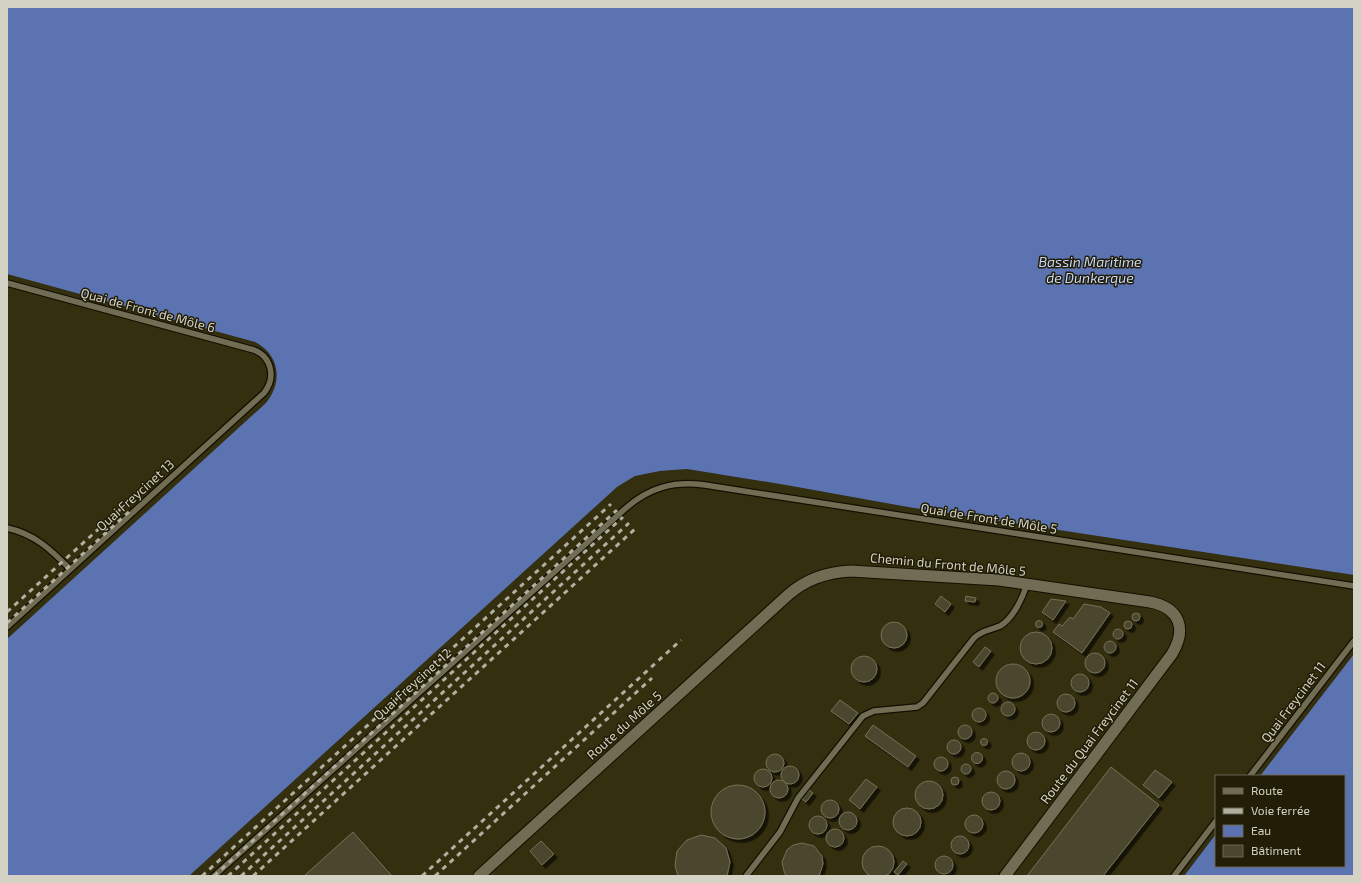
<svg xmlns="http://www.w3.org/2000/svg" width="1361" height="883" font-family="'Exo 2',sans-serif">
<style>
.built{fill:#342f0f}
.water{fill:#5c73b2}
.building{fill:#4b472f;stroke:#747157;filter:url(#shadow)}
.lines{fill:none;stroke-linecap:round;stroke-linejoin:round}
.service-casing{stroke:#130f00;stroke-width:8}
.minor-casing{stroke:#130f00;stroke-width:13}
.service{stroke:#716d54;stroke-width:5.5}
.minor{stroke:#716d54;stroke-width:11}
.rail{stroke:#b1af9f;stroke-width:3;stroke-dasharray:5 5;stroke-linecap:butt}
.labels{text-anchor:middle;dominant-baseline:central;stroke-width:3;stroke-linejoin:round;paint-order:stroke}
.street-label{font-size:13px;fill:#d4d2c4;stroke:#211d06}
.water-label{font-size:14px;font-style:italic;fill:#c6d5f9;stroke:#211d06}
</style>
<defs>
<filter id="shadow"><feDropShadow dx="3.5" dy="3.5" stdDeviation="0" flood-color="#0009"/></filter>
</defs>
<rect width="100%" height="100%" fill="#2a270f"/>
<path class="built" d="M7 274 255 342 268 351 273 357 276 364 277 378 274 391 266 403 7 639Z
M687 469 786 485 908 507 1354 575V654L1260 776H1216V834L1184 876H189L617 487 635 476 660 471Z"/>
<path class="water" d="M7 7H1354V575L908 507 786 485 687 469 660 471 635 476 617 487 189 876H7V639L266 403C283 382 280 355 255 342L7 274Z
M1354 654V876H1184L1216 834V866H1344V776H1260Z"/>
<path class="building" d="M941 596 951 604 945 612 935 604Z
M966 596 976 598 975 602 965 601Z
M1051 599 1066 601 1053 620 1042 612Z
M1084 604 1101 607 1110 613 1082 653 1053 632 1059 624 1062 626 1070 617 1073 619Z
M1132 617a4 4 0 1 1 8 0a4 4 0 1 1-8 0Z
M1035.5 624a3.5 3.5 0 1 1 7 0a3.5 3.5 0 1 1-7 0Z
M1124 625a4 4 0 1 1 8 0a4 4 0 1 1-8 0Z
M881 635a13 13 0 1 1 26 0a13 13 0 1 1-26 0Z
M1113 634a5 5 0 1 1 10 0a5 5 0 1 1-10 0Z
M1020 648a16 16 0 1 1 32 0a16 16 0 1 1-32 0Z
M1104 647a6 6 0 1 1 12 0a6 6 0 1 1-12 0Z
M985 647 991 651 979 667 973 662Z
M1085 663a10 10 0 1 1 20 0a10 10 0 1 1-20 0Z
M851 669a13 13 0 1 1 26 0a13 13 0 1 1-26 0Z
M996 681a17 17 0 1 1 34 0a17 17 0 1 1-34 0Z
M1071 683a9 9 0 1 1 18 0a9 9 0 1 1-18 0Z
M988 698a5 5 0 1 1 10 0a5 5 0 1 1-10 0Z
M1057 703a9 9 0 1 1 18 0a9 9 0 1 1-18 0Z
M840 700 858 713 849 724 831 711Z
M1001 709a7 7 0 1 1 14 0a7 7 0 1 1-14 0Z
M972 715a7 7 0 1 1 14 0a7 7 0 1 1-14 0Z
M1042 723a9 9 0 1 1 18 0a9 9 0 1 1-18 0Z
M958 732a7 7 0 1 1 14 0a7 7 0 1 1-14 0Z
M873 725 916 756 908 767 865 736Z
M1027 741a9 9 0 1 1 18 0a9 9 0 1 1-18 0Z
M980.5 742a3.5 3.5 0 1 1 7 0a3.5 3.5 0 1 1-7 0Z
M947 747a7 7 0 1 1 14 0a7 7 0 1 1-14 0Z
M971.5 758a5.5 5.5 0 1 1 11 0a5.5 5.5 0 1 1-11 0Z
M1012 762a9 9 0 1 1 18 0a9 9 0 1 1-18 0Z
M766 763a9 9 0 1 1 18 0a9 9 0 1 1-18 0Z
M934 764a7 7 0 1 1 14 0a7 7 0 1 1-14 0Z
M961 769a5 5 0 1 1 10 0a5 5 0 1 1-10 0Z
M781 775a9 9 0 1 1 18 0a9 9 0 1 1-18 0Z
M1111 767 1159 805 1103 876H1027Z
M754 778a9 9 0 1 1 18 0a9 9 0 1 1-18 0Z
M1155 770 1172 782 1159 798 1143 785Z
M997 780a9 9 0 1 1 18 0a9 9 0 1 1-18 0Z
M951 781a4 4 0 1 1 8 0a4 4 0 1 1-8 0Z
M866 779 877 787 860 809 849 800Z
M770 789a9 9 0 1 1 18 0a9 9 0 1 1-18 0Z
M915 795a14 14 0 1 1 28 0a14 14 0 1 1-28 0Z
M711 812a27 27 0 1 1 54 0a27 27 0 1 1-54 0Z
M809 790 813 793 806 802 802 799Z
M982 801a9 9 0 1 1 18 0a9 9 0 1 1-18 0Z
M821 809a9 9 0 1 1 18 0a9 9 0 1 1-18 0Z
M893 822a14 14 0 1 1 28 0a14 14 0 1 1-28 0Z
M839 821a9 9 0 1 1 18 0a9 9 0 1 1-18 0Z
M965 824a9 9 0 1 1 18 0a9 9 0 1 1-18 0Z
M809 825a9 9 0 1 1 18 0a9 9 0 1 1-18 0Z
M826 838a9 9 0 1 1 18 0a9 9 0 1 1-18 0Z
M353 832 392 876H304Z
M701 835 715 838 726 848 730 862 727 876H678L675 866 677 851 687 840Z
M951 845a9 9 0 1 1 18 0a9 9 0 1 1-18 0Z
M541 841 554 854 542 865 530 851Z
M802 843 814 846 822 856 823 864 819 876H786L784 871 782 862 787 850 793 845Z
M862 862a16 16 0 1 1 32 0a16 16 0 1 1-32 0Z
M935 865a9 9 0 1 1 18 0a9 9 0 1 1-18 0Z
M903 861 907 864 898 875 894 872Z"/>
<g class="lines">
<g class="service-casing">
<path id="service" d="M7 284V283L254 350C272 357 276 378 264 393L7 627
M7 528C35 534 51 550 70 569
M1250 776 1354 641
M214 876 626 508C650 487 674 481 705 485L1354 586
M746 876 780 832 798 798 863 716 874 711 917 707 923 703 974 638C982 630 991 630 1000 626 1013 619 1023 597 1027 584
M1174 876 1216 821"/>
</g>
<g class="minor-casing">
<path id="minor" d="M479 876 788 595C806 579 828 572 851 571L999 580 1150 602C1180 608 1187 629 1172 654L1005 876"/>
</g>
<use href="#service" class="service"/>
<use href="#minor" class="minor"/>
<path class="rail" d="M7 612 125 505
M7 623 131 510
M202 876 611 504
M214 876 617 510
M228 876 623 517
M241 876 629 523
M253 876 635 529
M422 876 681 640
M435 876 652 678"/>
</g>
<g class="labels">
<g class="street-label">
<text transform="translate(148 310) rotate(15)">Quai de Front de Môle 6</text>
<text transform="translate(135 495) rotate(-42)">Quai Freycinet 13</text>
<text transform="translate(989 518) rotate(9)">Quai de Front de Môle 5</text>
<text transform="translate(948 564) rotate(5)">Chemin du Front de Môle 5</text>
<text transform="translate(412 684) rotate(-42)">Quai Freycinet 12</text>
<text transform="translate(1293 702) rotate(-53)">Quai Freycinet 11</text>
<text transform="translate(624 725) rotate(-42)">Route du Môle 5</text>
<text transform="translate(1089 741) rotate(-53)">Route du Quai Freycinet 11</text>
</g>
<g class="water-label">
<text x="1090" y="261">Bassin Maritime<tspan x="1090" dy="16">de Dunkerque</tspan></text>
</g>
</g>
<rect width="1361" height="883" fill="none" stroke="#d4d2c4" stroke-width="16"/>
<rect x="1215" y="775" width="130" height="92" fill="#211d06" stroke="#696552"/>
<rect x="1223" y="788" width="20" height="6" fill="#716d54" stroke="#696552"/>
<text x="1251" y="795" font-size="12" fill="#d4d2c4">Route</text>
<rect x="1223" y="808" width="20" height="6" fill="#b1af9f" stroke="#696552"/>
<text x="1251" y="815" font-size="12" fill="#d4d2c4">Voie ferrée</text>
<rect x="1223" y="825" width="20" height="12" fill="#5c73b2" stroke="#696552"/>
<text x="1251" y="835" font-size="12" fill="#d4d2c4">Eau</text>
<rect x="1223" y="845" width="20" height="12" fill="#4b472f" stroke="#696552"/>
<text x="1251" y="855" font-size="12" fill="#d4d2c4">Bâtiment</text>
</svg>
